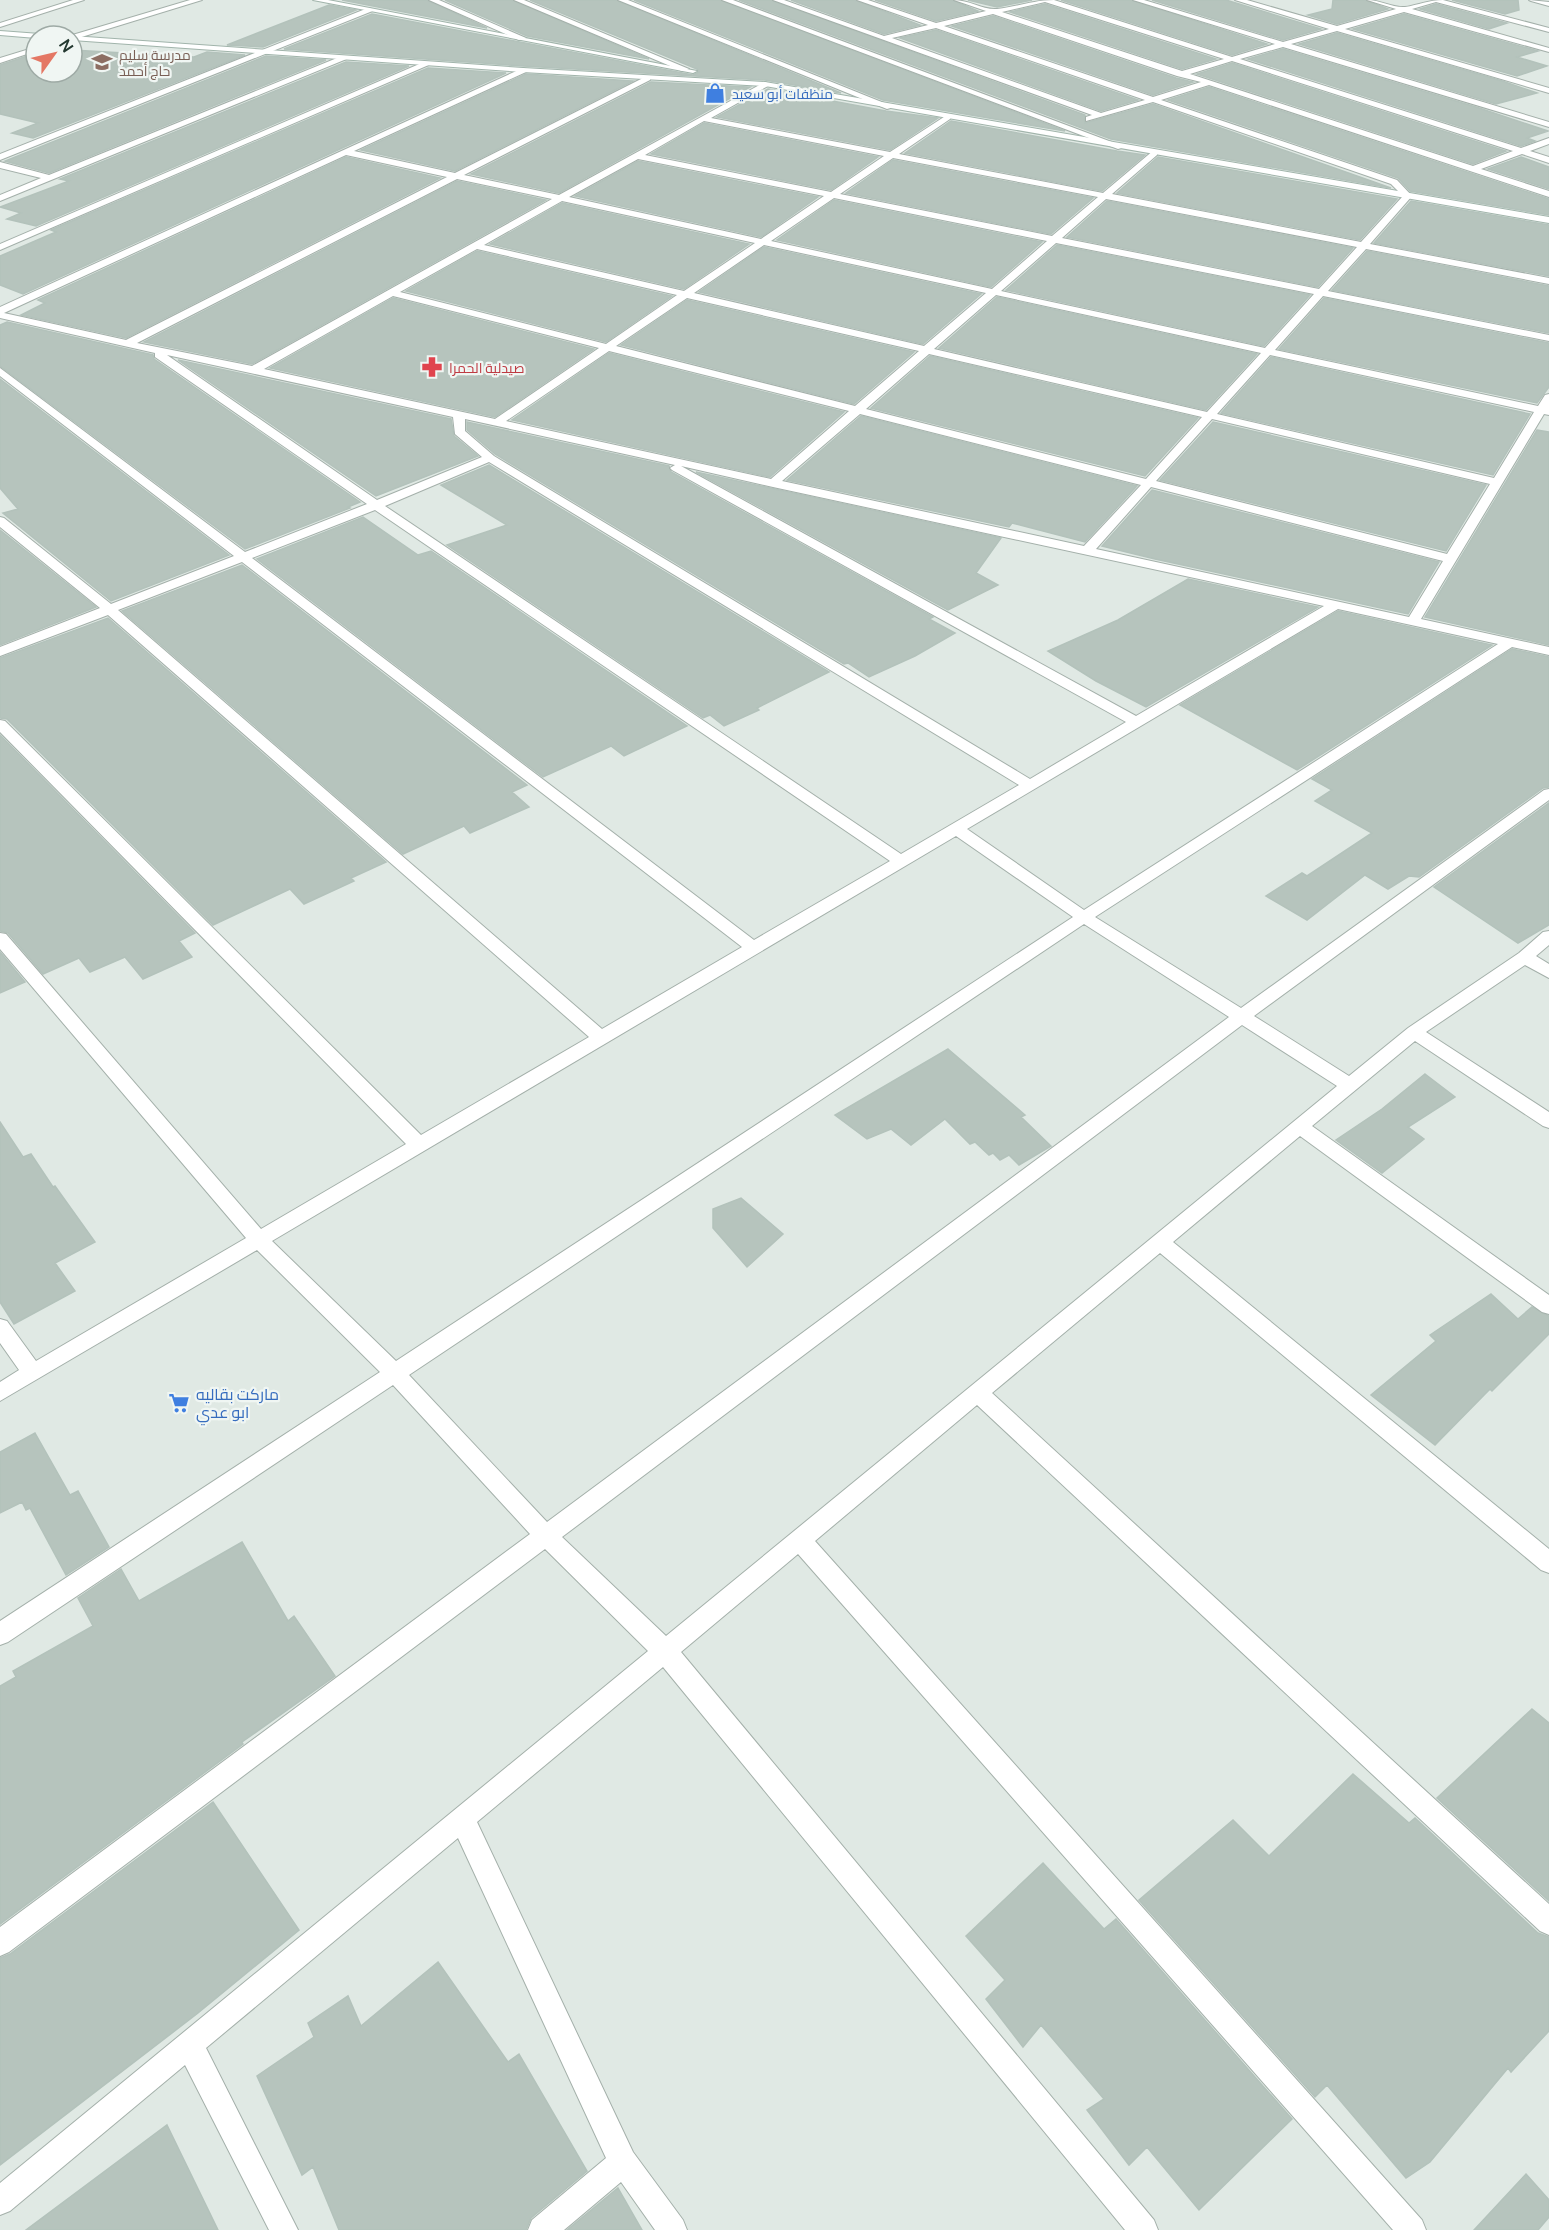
<svg xmlns="http://www.w3.org/2000/svg" width="1549" height="2230" font-family="Manrope,Cairo,sans-serif">
<style>
.building{fill:#b6c4bd;stroke:#b3c2bb;stroke-width:1.5}
.lines{fill:none;stroke-linecap:round;stroke-linejoin:round}
.minor-casing{stroke:#a4b0aa;stroke-width:2}
.secondary-casing{stroke:#a1b4ab;stroke-width:2}
.minor{fill:#fff;fill-rule:evenodd}
.secondary{fill:#fff;fill-rule:evenodd}
.labels{text-anchor:middle;dominant-baseline:central;stroke-width:4.5;stroke-linejoin:round;paint-order:stroke}
.far-education-label{font-size:14px;fill:#785e54;stroke:#f0f6f3;text-anchor:start}
.far-shop-label{font-size:14px;fill:#366cbe;stroke:#f0f6f3;text-anchor:start}
.far-health-label{font-size:14px;fill:#be3a42;stroke:#f0f6f3;text-anchor:start}
.shop-label{font-size:16px;fill:#366cbe;stroke:#f0f6f3;text-anchor:start}
</style>
<rect width="100%" height="100%" fill="#e0e9e4"/>
<path class="building" d="M342 0H427L487 28Z
M445 0H512L649 59 527 36Z
M530 0H616L841 93 765 80 523 66 284 49 372 14 693 75 699 72 697 69Z
M634 0H720L1065 131 883 100Z
M739 0H771L1085 115V123L1153 104 1391 188 1111 139Z
M791 0H855L920 25 884 34Z
M875 0H952L978 11 936 21Z
M968 0H1032L997 7Z
M1061 0H1131L1267 44 1232 55Z
M1152 0H1226L1321 29 1283 40Z
M1333 0H1365L1388 9 1337 24 1308 15 1332 9Z
M1452 0H1518L1519 10 1505 14Z
M1045 4 1216 59 1182 69 1010 12Z
M1436 4 1507 23 1489 29 1420 9Z
M329 5 356 10 263 47 227 45Z
M1404 14 1538 51 1517 57 1547 66 1517 76 1353 29Z
M993 16 1176 78 1193 82 1153 95 952 26Z
M936 30 1138 100 1101 111 900 38Z
M1337 33 1502 81 1537 93 1496 104 1299 44Z
M1283 49 1479 108 1548 131 1527 138 1535 141 1521 146 1248 59Z
M72 50 194 57 207 52 245 55 33 138 12 133 38 123 0 114V65L36 53V72H72Z
M266 56 326 60 49 173 5 161Z
M346 62 409 66 36 226 7 219 21 213 0 207 69 181 60 179Z
M1232 63 1506 151 1473 164 1197 74Z
M428 68 506 73 23 294 0 285V256L56 232 51 230Z
M526 74 633 81 455 171 361 150Z
M651 82 750 87 559 193 471 174Z
M1209 87 1549 199V215L1410 191 1398 178 1168 100Z
M768 89 886 111 938 118 890 150 717 117Z
M951 121 1117 151 1145 155 1102 191 905 153Z
M704 123 878 157 831 190 651 154Z
M346 157 440 178 126 338 21 315 45 303 38 300Z
M1158 157 1397 199 1360 240 1117 193Z
M1521 157 1549 167V189L1488 169Z
M893 160 1093 198 1051 234 846 193Z
M638 161 818 197 761 237 575 196Z
M457 181 546 200 252 364 144 342Z
M834 200 1042 242 991 287 777 240Z
M1107 201 1353 248 1318 287 1067 237Z
M1411 201 1549 225V276L1374 243Z
M562 203 749 244 684 289 490 244Z
M1057 245 1310 295 1264 346 1006 290Z
M764 247 981 294 923 344 699 292Z
M477 251 672 296 606 342 406 291Z
M1367 251 1549 286V333L1332 290Z
M997 297 1257 354 1206 410 939 348Z
M393 298 594 349 495 417 270 368Z
M1324 298 1549 343V387L1537 403 1279 349Z
M687 300 914 352 854 404 621 345Z
M7 322 153 355 154 359 360 502 348 507 350 508 245 549 0 366V325Z
M609 353 844 412 770 477 512 420Z
M930 356 1198 418 1145 476 871 408Z
M1271 357 1530 414 1493 475 1221 413Z
M178 360 451 419 454 436 478 456 376 496Z
M0 379 229 555 111 601 3 513 18 509 0 488Z
M861 416 1137 486 1085 542 1012 523 1009 527 787 480Z
M467 422 669 466 671 472 933 617 929 619 955 633 915 656 869 677 848 663 844 664 495 454 467 430Z
M1213 422 1486 485 1446 551 1160 480Z
M1537 430 1549 432V645L1425 617Z
M489 465 829 672 757 708 759 710 724 726 710 715 703 718 447 545 507 525 441 485Z
M696 472 1001 538 976 573 998 585 948 610Z
M1152 490 1439 562 1408 614 1155 559 1102 546Z
M363 517 418 555 431 551 687 726 624 756 611 746 543 777 257 559Z
M0 530 96 607 0 645Z
M242 565 527 785 512 792 529 807 470 833 464 826 403 854 122 611Z
M1188 579 1318 607 1146 707 1096 681 1048 651 1118 620Z
M1338 611 1492 645 1297 770 1180 705Z
M108 618 386 862 351 878 354 881 304 904 290 889 213 925 7 719 0 718V658Z
M1512 649 1549 657V787L1543 788 1419 877 1409 876 1388 889 1365 875 1307 920 1266 896 1302 873 1307 876 1372 833 1315 801 1332 790 1312 779Z
M0 735 195 933 179 941 192 957 143 979 125 957 90 972 79 958 43 974 8 933 0 931Z
M1549 803V925L1518 943 1434 887Z
M0 952 25 982 0 993Z
M948 1049 1025 1115 1021 1117 1051 1146 1019 1165 1009 1155 1000 1160 993 1153 989 1155 975 1142 970 1144 945 1119 911 1145 891 1129 867 1139 835 1115Z
M1425 1074 1455 1097 1408 1127 1424 1139 1382 1173 1336 1140 1382 1109Z
M0 1122 23 1157 31 1154 53 1187 55 1186 95 1242 55 1263 75 1291 14 1324 0 1302Z
M741 1198 783 1234 747 1267 713 1228V1209Z
M1491 1294 1518 1319 1532 1307 1549 1316V1334L1492 1391 1490 1389 1435 1445 1371 1395 1436 1341 1430 1335Z
M35 1433 70 1495 78 1491 109 1547 66 1575 30 1508 26 1510 22 1502 0 1513V1452Z
M242 1542 288 1621 294 1616 335 1676 242 1742 243 1744 0 1924V1686L16 1677 13 1671 93 1626 78 1598 121 1569 139 1601Z
M1532 1709 1549 1723V1901L1437 1798Z
M1353 1774 1409 1823 1415 1818 1538 1933 1549 1937V2031L1511 2072 1508 2068 1430 2162 1406 2178 1327 2085 1315 2097 1139 1900 1233 1820 1269 1856Z
M213 1802 299 1930 198 2013 0 2165V1958L10 1954Z
M1043 1863 1104 1929 1116 1919 1292 2119 1199 2210 1147 2147 1129 2165 1087 2110 1104 2099 1041 2025 1023 2047 986 1999 1005 1980 966 1936Z
M438 1962 508 2062 519 2054 587 2171 531 2218 526 2230H339L313 2167 302 2175 257 2076 314 2037 308 2023 348 1996 361 2026Z
M167 2125 218 2230H26Z
M1526 2174 1549 2200V2217L1538 2230H1474Z
M618 2188 642 2230H567Z"/>
<g class="lines">
<g class="minor-casing">
<path id="minor" d="M73 0H84L0 27V23Z
M190 0H202L75 39 69 36Z
M429 0H439L526 38 519 40Z
M514 0H524L689 69 682 71Z
M618 0H628L894 107 887 109Z
M722 0H733L1125 147 1118 149Z
M773 0H784L884 36 928 25 857 0H868L936 23 986 11 954 0C969 0 983 10 997 9 1017 7 1033 0 1054 0L1232 57 1275 44 1133 0H1144L1283 42 1329 29 1235 0H1247L1337 26 1396 9 1367 0C1380 0 1393 8 1405 7 1418 5 1429 0 1443 0L1549 28V32L1436 2 1412 9 1549 48V52L1404 12 1345 29 1549 88V93L1337 31 1291 44 1549 122V127L1283 47 1240 59 1521 148 1549 138V144L1530 151 1549 157V163L1522 154 1481 169 1549 191V197L1209 85 1161 100 1397 180 1412 196 1370 244 1549 278V284L1366 249 1328 291 1549 335V341L1323 296 1275 350 1538 406 1545 395 1549 394V415L1544 414 1421 619 1549 647V655L1512 647 1095 917 1241 1008 1544 790 1549 789V800L1254 1016 1349 1076 1408 1028 1519 953 1543 932 1549 931V945L1536 956 1549 964V978L1525 965 1426 1032 1549 1112V1128L1543 1126 1415 1041 1312 1126 1549 1295V1314L1542 1312 1300 1136 1173 1242 1549 1549V1573L1541 1570 1160 1253 992 1393 1549 1904V1935L1540 1931 977 1405 815 1541 1422 2220 1426 2230H1393L798 1554 681 1652 1154 2220 1158 2230H1125L663 1667 477 1822 633 2152 683 2220 687 2230H655L621 2182 564 2230H528L532 2220 606 2158 458 1838 206 2048 298 2230H269L185 2065 10 2211 0 2215V2183L648 1651 545 1549 9 1952 0 1956V1927L530 1534 393 1385 8 1642 0 1645V1621L380 1372 257 1250 0 1401V1382L19 1370 0 1343V1319L7 1321 36 1361 246 1238 0 949V933L6 934 261 1229 406 1144 0 732V720L5 721 421 1135 589 1037 108 615 0 656V647L100 608 0 527V517L4 518 111 604 234 556 0 376V368L245 552 367 504 155 357V353L0 318V307L523 68 527 70 526 72 354 151 455 173 647 76H650V80L464 175 559 195 765 82 769 84 768 86 711 118 890 152 947 115 951 117 950 119 899 154 1103 193 1154 150 1157 151V155L1112 194 1361 242 1403 196 1391 184 1153 102 1086 121V117L1092 115ZM1045 2 1224 59 1182 71 1002 12ZM993 14 1177 76 1201 82 1153 97 944 26ZM936 28 1145 100 1101 113 892 38ZM1232 61 1513 151 1473 166 1190 74ZM704 121 884 156 831 192 645 155ZM346 155 447 177 126 340 4 313ZM893 158 1098 197 1052 236 840 194ZM638 159 824 196 761 239 569 197ZM457 179 552 199 252 366 137 343ZM834 198 1047 241 992 289 771 241ZM1106 199 1357 247 1319 289 1062 238ZM562 201 755 243 684 291 484 245ZM1056 243 1314 294 1265 348 1001 291ZM764 245 986 293 924 346 694 293ZM477 249 677 295 606 344 400 292ZM996 295 1261 353 1207 412 934 349ZM393 296 599 348 495 419 264 369ZM687 298 919 351 855 406 616 346ZM609 351 849 411 771 479 506 421ZM929 354 1202 417 1146 479 866 409ZM167 355 453 417 455 434 482 457 377 500ZM1270 355 1534 412 1494 478 1217 414ZM860 414 1141 485 1084 546 782 481ZM465 419 675 465 670 468 672 470 1126 722 1030 779 494 456 465 431ZM1212 419 1490 484 1447 554 1156 481ZM489 462 1019 785 901 854 385 506ZM681 466 773 487 1324 606 1136 716ZM1151 487 1443 561 1409 617 1096 549ZM375 510 890 861 754 940 252 558ZM242 562 742 947 602 1029 118 610ZM1338 609 1498 644 1084 910 967 829ZM956 836 1073 917 396 1361 272 1241ZM1084 924 1229 1017 547 1522 409 1375ZM1242 1025 1337 1086 666 1636 562 1537Z
M1529 0 1549 2V6L1531 1Z
M368 8 375 10 0 160V154Z
M36 47V51L0 63V58Z
M342 56 349 58 0 201V195L41 178 0 168V162L49 175Z
M424 62 431 64 0 250V244Z"/>
</g>
<g class="secondary-casing">
<path id="secondary" d="M313 0H328L697 71 693 73Z
M0 31 40 34 44 36H36V38L0 35Z
M71 36H72L523 68 765 82 1549 217V223L765 86 523 72 72 40Z"/>
</g>
<use href="#minor" class="minor"/>
<use href="#secondary" class="secondary"/>
</g>
<defs>
<g id="school-bare" transform="scale(1.62)"><path d="M0-5L7-2L0 1L-7-2ZM-4 1L0 2.5L4 1V4Q0 6-4 4Z" fill="#8d6e63" stroke="#f0f6f3" stroke-width="2.5" paint-order="stroke"/></g>
<g id="shop-bare" transform="scale(1.62)"><path d="M-5-2.5h2.3a2.7 3.5 0 0 1 5.4 0H5L5.5 6h-11ZM-1.5-2.5h3a1.5 2.3 0 0 0-3 0Z" fill="#3f7fe0" stroke="#f0f6f3" stroke-width="2.5" paint-order="stroke"/></g>
<g id="pharmacy-bare" transform="scale(1.62)"><path d="M-2-6h4v4h4v4h-4v4h-4v-4h-4v-4h4Z" fill="#e0444e" stroke="#f0f6f3" stroke-width="2.5" paint-order="stroke"/></g>
<g id="supermarket-bare" transform="scale(1.62)"><path d="M-6-5.5h2.5l.6 2H6L4.5 2H-2.5L-4.4-4H-6ZM-1.5 3.2a1.3 1.3 0 1 0 .1 0ZM3 3.2a1.3 1.3 0 1 0 .1 0Z" fill="#3f7fe0" stroke="#f0f6f3" stroke-width="2.5" paint-order="stroke"/></g>
</defs>
<g fill-rule="evenodd">
<use href="#school-bare" x="102" y="62"/>
<use href="#shop-bare" x="715" y="93"/>
<use href="#pharmacy-bare" x="432" y="367"/>
<use href="#supermarket-bare" x="179" y="1403"/>
</g>
<g class="labels">
<g class="far-education-label">
<text x="119" y="54">مدرسة سليم<tspan x="119" dy="16">حاج أحمد</tspan></text>
</g>
<g class="far-shop-label">
<text x="732" y="93">منظفات أبو سعيد</text>
</g>
<g class="far-health-label">
<text x="449" y="367">صيدلية الحمرا</text>
</g>
<g class="shop-label">
<text x="196" y="1394">ماركت بقاليه<tspan x="196" dy="18">ابو عدي</tspan></text>
</g>
</g>
<g transform="translate(54 54) rotate(56)"><circle r="28" fill="#f0f6f3" stroke="#9eaaa5" stroke-width="1.5"/>
<path d="M0-4.5L10 22L0 15L-10 22Z" fill="#e47764"/>
<text y="-9" font-size="16" font-weight="bold" text-anchor="middle" fill="#233830">N</text>
</g>
</svg>
